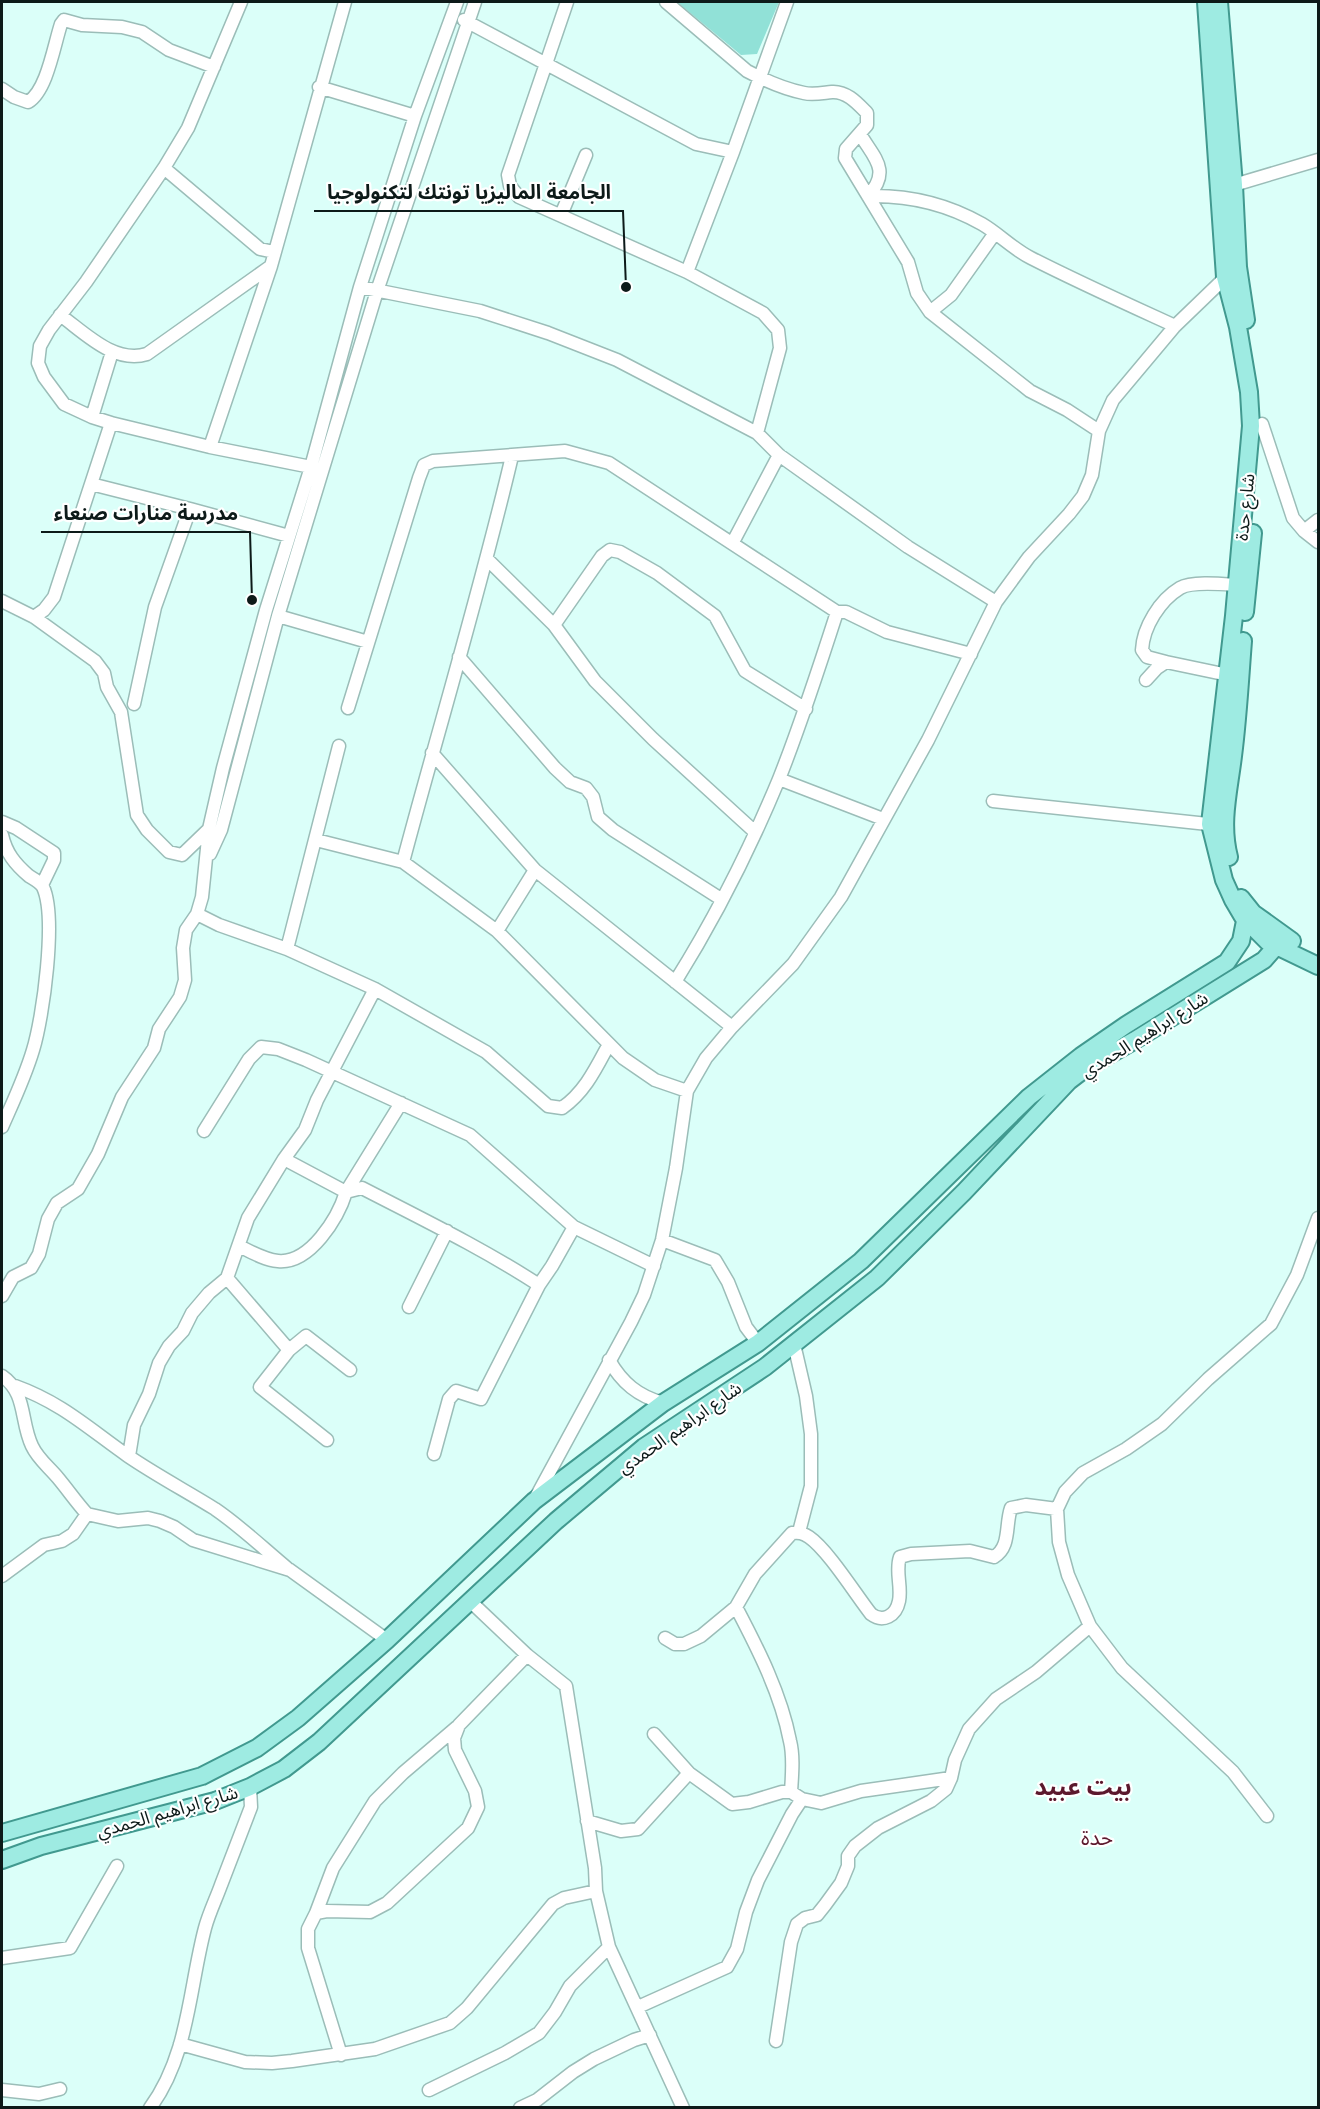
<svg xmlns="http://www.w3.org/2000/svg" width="1320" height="2109" font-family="'Open Sans','Noto Sans Arabic',sans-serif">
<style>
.green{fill:#91e1d7}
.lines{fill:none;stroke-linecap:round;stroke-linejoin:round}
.minor-casing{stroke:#9bbdb8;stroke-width:15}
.major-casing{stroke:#41998f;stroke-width:20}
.minor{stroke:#fff;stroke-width:12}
.major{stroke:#9eebe2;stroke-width:16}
.labels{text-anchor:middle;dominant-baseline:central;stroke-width:4.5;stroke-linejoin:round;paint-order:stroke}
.street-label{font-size:18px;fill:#0d1a19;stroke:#fff}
.quarter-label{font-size:21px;fill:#5c182d;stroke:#fff}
.district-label{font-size:24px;font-weight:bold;fill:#5c182d;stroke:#fff}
.leader{fill:none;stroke:#0d1a19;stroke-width:2}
.callout-dot{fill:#0d1a19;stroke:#fff;stroke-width:2}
.callout-label{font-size:20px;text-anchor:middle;font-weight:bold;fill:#0d1a19;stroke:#fff;stroke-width:4.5;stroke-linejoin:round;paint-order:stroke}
</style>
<rect width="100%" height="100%" fill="#dbfff9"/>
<path class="green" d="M677 2H779L757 54 741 55Z"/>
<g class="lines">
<g class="minor-casing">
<path id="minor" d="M241 2 188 128 164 168 86 282 49 330 40 346 38 363 44 377 64 404 92 417 111 423 210 447 311 467
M567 2 508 175 510 186 519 197 687 272 763 313 778 330 780 348 757 433
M666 2 747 71C764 80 784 89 804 93 813 95 822 93 832 92 847 91 858 104 867 113V125L846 149 845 158 908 262 917 293 930 312 1030 391 1067 410 1099 431
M464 20 696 144 733 152
M319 87 415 116
M2 89 14 97 28 102C47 91 54 45 61 24L64 20 82 25 122 27 142 32 169 50 214 67
M860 134C873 157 892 170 868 196
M164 168 260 249 274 252
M1234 185 1318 160
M868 196C908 195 947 204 982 224 999 234 1013 249 1031 258 1078 282 1127 304 1175 326
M561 215 586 155
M687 272 733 152 787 2
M360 287 480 311 548 333 617 360 757 433 779 455 908 547 996 602
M930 312 951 295 995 233
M60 315C85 333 114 364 147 354L271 266
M92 417 112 352
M1262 424 1293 518 1304 531 1318 542
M210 447 271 266 345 2
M91 484 190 509 155 607 134 704
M190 509 289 536
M1304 531 1318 520
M733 542 779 455
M487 559 554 625 595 681 653 739 755 832
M2 601 34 617 95 661 104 673 107 687 121 712 137 815 147 830 169 852 182 855 209 829
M278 616 368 642
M34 617 44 610 54 597 111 423
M554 625 602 556 610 550 620 552 657 573 715 616 745 671 806 709
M459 657 555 768 570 782 586 788 593 797 598 817 613 830 721 899
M1166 662 1147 657 1142 650C1143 627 1160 600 1180 588 1192 581 1222 584 1236 585
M1146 680 1157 668 1166 662 1228 675
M348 708 419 478 424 465 433 461 565 451 609 463 837 612H846L887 632 971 654
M432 753 535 870 732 1027
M779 779 883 819
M993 801 1217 825
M2 822 16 828 54 853V860L42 885
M2 835C6 853 15 864 29 876 34 879 40 882 43 887 57 917 43 1018 33 1050 25 1077 13 1102 2 1127
M316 840 403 862 497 931 623 1058 655 1080 687 1091
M210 854 221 830 278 616 377 291 475 2
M403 862C439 727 480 592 512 456
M197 914 219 925 287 949 375 989 486 1052 548 1106 562 1108C585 1092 596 1068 609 1044
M497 931 535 870
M287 949 339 746
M675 982C715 918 750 849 779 779 801 724 819 668 837 612
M204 1131 249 1059 261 1047 278 1049 306 1060 470 1135 574 1227 654 1266
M284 1159 346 1192 362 1188C422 1219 482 1248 539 1285
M662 1240 715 1260 728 1282 746 1327 758 1343
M239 1246C251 1252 265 1260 278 1261 310 1264 338 1218 346 1192L401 1103
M227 1278 289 1350
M2 1296 13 1277 31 1268 39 1254 48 1219 57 1203 78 1189 98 1154 122 1097 154 1048 159 1029 180 997 185 980 183 948 186 930 197 914 202 897 209 829 223 768 266 610 311 467 360 287 415 116 457 2
M409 1307 447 1231
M794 1344 806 1396 811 1434V1486L799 1532
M609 1360C622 1383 638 1396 663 1403
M2 1376C27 1393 20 1421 32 1446 38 1459 49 1467 58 1478 68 1490 77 1503 87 1514L118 1521 148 1518 160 1521 174 1527 193 1540 290 1570 387 1640
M15 1386C62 1403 88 1428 128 1456 156 1475 186 1491 215 1509 240 1526 263 1548 287 1568
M327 1440 260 1387 289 1350 306 1336 350 1370
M434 1454 449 1399 456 1391 481 1399 539 1285 552 1266 574 1227
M129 1456 134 1425 149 1394 159 1363 169 1346 183 1331 192 1313 209 1293 227 1278 248 1218 284 1159 305 1130 317 1100 375 989
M536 1497 631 1322 644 1295 662 1240 676 1168 687 1091 706 1058 732 1027 793 964 841 897 928 740 996 602 1029 557 1069 514 1083 496 1092 475 1099 431 1113 400 1175 326 1230 273
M2 1576 44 1545 62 1541 73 1534 87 1514
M470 1601 527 1655 566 1686 595 1868 596 1891 609 1947 683 2108
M736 1607C758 1649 781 1694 790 1741 794 1757 792 1775 791 1792
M665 1638 675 1644H684L701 1636 736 1607 755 1574 792 1533C799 1532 803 1533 809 1537 828 1550 856 1595 871 1614 883 1623 896 1616 899 1601 902 1586 895 1571 900 1557L911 1554 970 1551 994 1557C1011 1547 1005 1525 1011 1508L1026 1505 1057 1509
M654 1734 689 1773
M1267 1816 1233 1772 1122 1668 1090 1626 1068 1575 1059 1542 1057 1509 1065 1492 1083 1473 1126 1449 1162 1424 1208 1379 1271 1324 1297 1275 1318 1218
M587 1821 621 1831 638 1829 689 1773 732 1804 749 1802 782 1792H791L802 1799 821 1803 861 1791 951 1778 955 1760 969 1729 996 1699 1036 1672 1090 1626
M316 1913 333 1868 375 1801 403 1773 457 1727
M2 1958 70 1948 117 1866
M638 2007 727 1967 737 1949 746 1912 758 1880 792 1814 802 1799
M776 2041 791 1942 797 1924 805 1918 817 1915 825 1905 841 1883 848 1866V1856L855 1846 878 1828 931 1801 946 1789 951 1778
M180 2044 245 2062 272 2063 292 2061 375 2049 450 2023 467 2008 553 1904 564 1898 596 1891
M341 2055 308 1948V1929L316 1913 327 1911 370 1912 387 1903 468 1828 478 1807 475 1791 455 1750 454 1738 459 1725 527 1655
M2 2090 39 2094 60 2089
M429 2090 505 2053 539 2033 555 2012 570 1986 609 1947
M150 2108C189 2055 189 1988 205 1928 209 1913 216 1899 221 1885 231 1859 241 1833 251 1807L250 1787
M520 2108 537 2100 573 2072 594 2059 634 2040 650 2035"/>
</g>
<g class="major-casing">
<path id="major" d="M1206 2 1225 277 1238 327 1249 392 1251 426 1234 616 1210 824 1224 880 1233 900 1243 917 1268 942 1318 966
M1219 2 1234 185 1238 267 1246 320
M1245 612 1253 533
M1229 857C1220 823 1229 790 1233 756 1238 718 1240 679 1243 641
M1241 898 1253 913 1292 941
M2 1833 202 1776 257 1748 298 1718 387 1640 534 1501 663 1403 758 1343 861 1261 1029 1097 1081 1056 1126 1025 1227 962 1241 941 1245 921
M2 1860 41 1846 215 1801 250 1787 284 1769 319 1742 556 1521 644 1447 765 1367 877 1278 964 1192 1069 1081 1086 1068 1135 1040 1264 960 1285 936"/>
</g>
<use href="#minor" class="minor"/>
<use href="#major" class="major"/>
</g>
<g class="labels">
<g class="street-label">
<text transform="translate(1244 507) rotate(-84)">شارع حدة</text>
<text transform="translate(1144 1034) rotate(-32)">شارع ابراهيم الحمدي</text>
<text transform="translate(679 1427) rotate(-35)">شارع ابراهيم الحمدي</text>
<text transform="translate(167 1811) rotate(-16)">شارع ابراهيم الحمدي</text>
</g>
<g class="quarter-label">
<text x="1097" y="1837">حدة</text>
</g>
<g class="district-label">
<text x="1083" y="1785">بيت عبيد</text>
</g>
</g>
<path class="leader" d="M626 287L623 211H314M252 600L250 532H41"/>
<g class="callout-dot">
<circle cx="626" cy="287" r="6"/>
<circle cx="252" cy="600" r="6"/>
</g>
<g class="callout-label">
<text x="469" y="199">الجامعة الماليزيا تونتك لتكنولوجيا</text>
<text x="146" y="520">مدرسة منارات صنعاء</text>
</g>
<rect width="1320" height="2109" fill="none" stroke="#0d1a19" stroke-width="6"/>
</svg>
